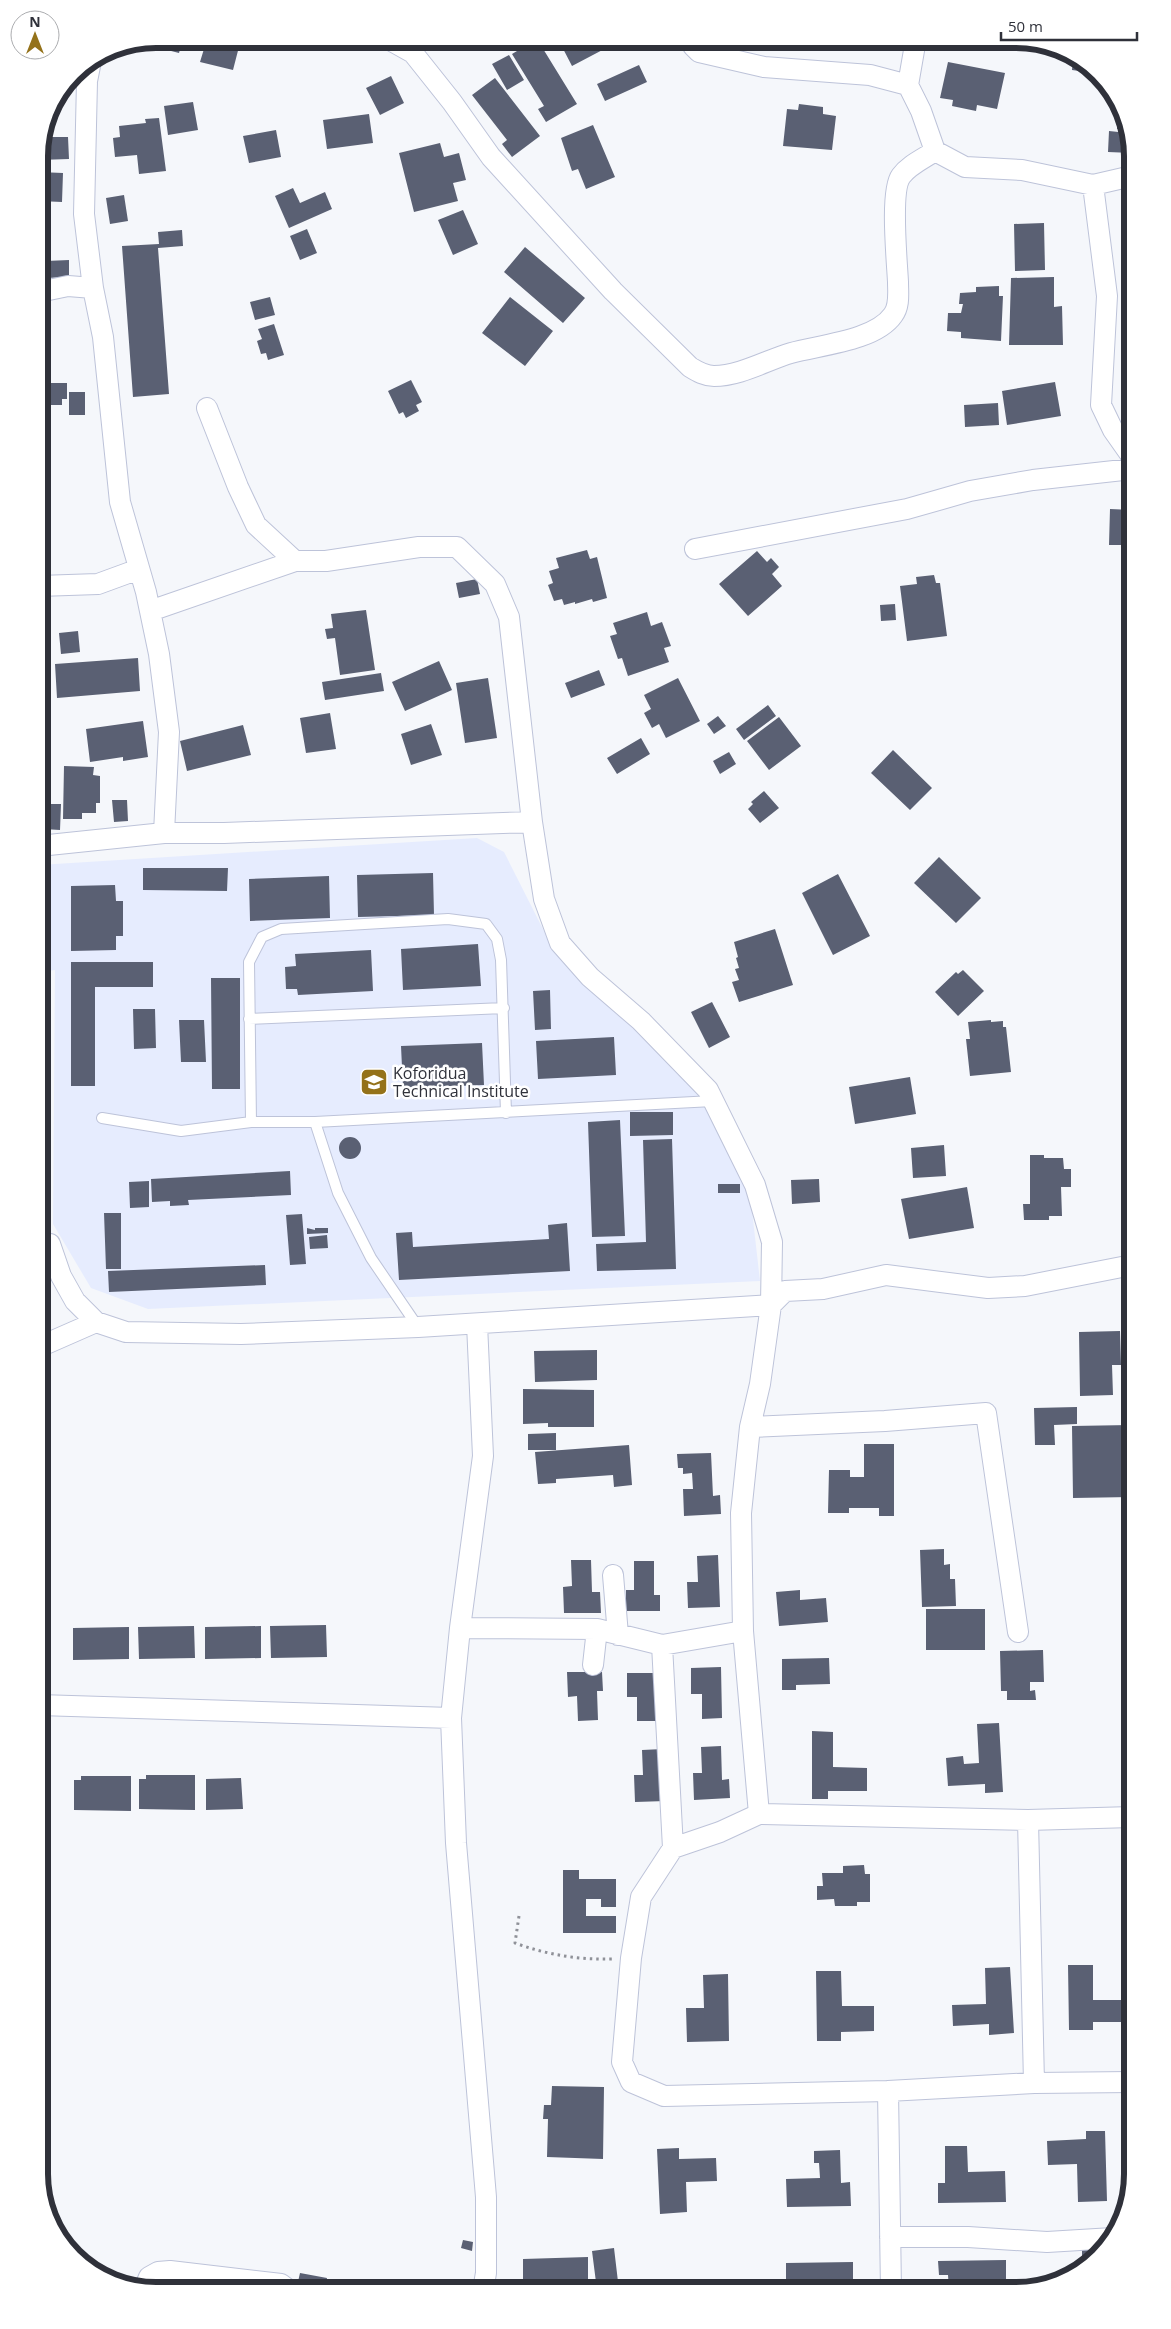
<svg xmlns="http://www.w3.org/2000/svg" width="1171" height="2329" font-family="'Open Sans',sans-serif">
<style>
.built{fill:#e6ecfe}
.building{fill:#5a6073}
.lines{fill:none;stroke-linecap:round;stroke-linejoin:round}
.lane-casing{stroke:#bdc3d9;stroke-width:12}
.street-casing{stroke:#bdc3d9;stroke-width:22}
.path{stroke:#8f9198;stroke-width:3;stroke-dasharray:2.5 4;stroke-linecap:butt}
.lane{stroke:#fff;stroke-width:10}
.street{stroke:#fff;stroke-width:20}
.labels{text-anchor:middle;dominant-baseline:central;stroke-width:5;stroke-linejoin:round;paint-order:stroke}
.poi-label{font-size:16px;fill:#2f313a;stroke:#fff;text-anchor:start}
.rim{fill:none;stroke:#2f313a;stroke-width:6}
</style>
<rect width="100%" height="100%" fill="#f5f7fb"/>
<path class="built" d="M477 838 504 852 549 941 707 1102 750 1193 760 1281 148 1309 91 1288 53 1224 55 970 39 972V865Z"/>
<path class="building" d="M155 39H183L179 53 136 42Z
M207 39H241L233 70 200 62Z
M537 39 577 104 546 122 538 109 544 106 512 54Z
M558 39H606L610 46 572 66Z
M825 39H861V46H825Z
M509 55 524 80 507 90 492 64Z
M1073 58 1086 63 1094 73 1072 70Z
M948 62 1005 73 997 109 977 105 976 111 952 106 953 100 940 98Z
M639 65 647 82 605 101 597 84Z
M391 76 404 103 380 115 366 88Z
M495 78 540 136 512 157 502 144 507 140 472 95Z
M193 102 198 130 168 135 164 106Z
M799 104 823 107V114L836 116 832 150 783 146 787 109 798 110Z
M1118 104 1123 111 1127 130 1117 129Z
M369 114 373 143 327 149 323 120Z
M159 118 166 171 139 174 137 155 115 157 113 138 120 137 119 126 146 123 145 119Z
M593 125 615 177 586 189 578 169 572 171 561 138Z
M276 130 281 157 249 163 243 136Z
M1109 131 1128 133 1132 153 1108 152Z
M41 137H68L69 159 39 160Z
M440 143 444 157 459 153 466 180 453 183 458 201 414 212 399 153Z
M39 172 63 173 62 202 39 201Z
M293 188 300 203 325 192 332 209 289 228 275 196Z
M124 195 128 221 110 224 106 198Z
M39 207H44L46 244H39Z
M463 210 478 244 453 255 438 220Z
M1044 223 1045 270 1015 271 1014 224Z
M307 229 317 253 300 260 290 236Z
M182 230 183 246 158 248 169 394 133 397 122 246 159 244 158 232Z
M525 247 585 298 563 323 504 272Z
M69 260V277L46 278V261Z
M1054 277V307L1062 306 1063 345H1009L1011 278Z
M999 286V296H1003L1001 341 961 338V332L947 331 948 313H961L963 304H959L960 293 976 292V287Z
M270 297 275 315 255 320 250 302Z
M510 297 553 331 525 366 482 333Z
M274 324 284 355 268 360 266 353 261 354 257 341 262 339 258 329Z
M411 380 422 402 416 405 419 411 406 418 403 412 399 414 388 391Z
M1055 382 1061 416 1007 425 1002 391Z
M39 383H67V399H62V405H48V401H39Z
M69 392H85V415H69Z
M998 403 999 425 965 427 964 405Z
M1110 509 1132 510V545H1109Z
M587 550 590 559 597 557 607 598 593 602 592 599 575 604V602L564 605 562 599 554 601 548 585 553 583 549 571 559 568 556 558Z
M757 551 767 562 771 558 779 567 772 574 782 586 748 616 719 584Z
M934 575 936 583H940L947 636 907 641 900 586 917 584 916 577Z
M477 579 480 594 459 598 456 583Z
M895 604 896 620 881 621 880 605Z
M366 610 375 670 340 675 335 638 327 639 325 629 333 628 331 614Z
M647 612 651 626 662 622 671 646 664 648 669 662 628 676 622 658 618 659 610 636 617 634 613 623Z
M78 631 80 652 61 654 59 633Z
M138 658 140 691 57 698 55 664Z
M439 661 452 690 405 711 392 682Z
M599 670 605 685 571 698 565 683Z
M381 673 384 691 325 700 322 682Z
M488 678 497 738 465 743 456 683Z
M678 678 700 721 666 738 659 724 652 728 644 713 651 709 644 695Z
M768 705 776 716 744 740 736 729Z
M330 713 336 749 306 753 300 718Z
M718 716 726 726 714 734 707 724Z
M779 717 801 746 769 770 747 741Z
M143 721 148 757 123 761V757L90 762 86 729Z
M431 724 442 755 411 765 401 734Z
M243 725 251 755 187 771 180 741Z
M641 738 650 754 617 774 607 758Z
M893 750 932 788 910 810 871 773Z
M729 752 736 764 720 774 713 761Z
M64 766 94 767 93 775 100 776V803H96V813H82V819H63Z
M764 791 779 808 760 823 748 809 753 804 751 802Z
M112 800H127L128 821 114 822Z
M43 804H61L60 830 43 829Z
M939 857 981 898 956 923 914 883Z
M143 868H228L227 891 143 890Z
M433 873 434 915 358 917 357 875Z
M838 874 870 936 833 955 802 893Z
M329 876 330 918 250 921 249 879Z
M39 885H43V919H39Z
M115 885 116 901H123V936H116V950L71 951V886Z
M775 929 793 985 739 1002 732 982 739 980 735 969 739 968 736 958 738 957 734 942Z
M478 944 481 986 403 990 401 949Z
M371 950 373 991 298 995 297 989H286L285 967 296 966 295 954Z
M71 962H153V987H95V1086H71Z
M963 970 984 991 958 1016 935 992 956 972 958 974Z
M211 978H240V1089H212Z
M550 990 551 1029 535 1030 533 991Z
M712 1002 730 1037 709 1048 691 1012Z
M133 1009H155L156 1048 134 1049Z
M179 1020H204L206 1062H181Z
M991 1020V1022L1003 1021V1027H1006L1011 1072 970 1076 966 1039H970L968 1022Z
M614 1037 616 1075 538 1079 536 1041Z
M482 1043 484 1085 403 1088 401 1046Z
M910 1077 916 1114 855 1124 849 1087Z
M630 1112H673V1135L630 1136Z
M620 1120 625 1236 592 1237 588 1122Z
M339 1148a11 11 0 1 1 22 0a11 11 0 1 1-22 0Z
M672 1139 676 1269 597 1271 596 1244 646 1242 643 1140Z
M944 1145 946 1176 913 1178 911 1148Z
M1030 1155H1044V1158H1063L1064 1169H1071V1187H1061L1062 1216H1049V1220H1024L1023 1204H1030Z
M39 1167H49L48 1185H39Z
M290 1171 291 1195 188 1200 189 1205 170 1206V1201L152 1202 151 1179Z
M819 1179 820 1202 792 1204 791 1180Z
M149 1181V1207L130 1208 129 1182Z
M718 1184H740V1193H718Z
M967 1187 974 1228 909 1239 901 1199Z
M39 1202 47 1203 45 1229 39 1228Z
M104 1213H121V1269H106Z
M302 1214 306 1264 290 1265 286 1215Z
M567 1223 570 1271 399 1280 396 1233 412 1232 413 1247 549 1239 548 1225Z
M307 1228 315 1230V1228H328V1233L307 1234Z
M327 1235 328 1248 310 1249 309 1237Z
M265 1265 266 1285 109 1292 108 1271Z
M1120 1331 1121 1365H1112L1113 1395 1080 1396 1079 1332Z
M597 1350V1380L535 1382 534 1351Z
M523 1389 594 1390V1427H548V1423L523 1424Z
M1077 1407V1424L1054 1425 1055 1445H1035L1034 1408Z
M1130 1425 1131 1497 1073 1498 1072 1426Z
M556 1433V1450H528V1434Z
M864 1444H894V1516H879V1508H849V1513H828L829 1470H850V1477H864Z
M629 1445 632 1485 614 1487 613 1475 556 1479V1483L538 1484 535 1452Z
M711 1453 713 1496 720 1495 721 1514 684 1516 683 1489H693L692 1473 683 1474V1468H678L677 1454Z
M944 1549V1565L950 1564V1579H955L956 1606 922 1607 920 1550Z
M718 1555 720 1607 688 1608 687 1582H698L697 1556Z
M571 1560H591L592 1592H600L601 1613H564L563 1587 572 1586Z
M634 1561H654V1595H660V1611H626V1590H634Z
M800 1590V1600L826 1598 828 1622 779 1626 776 1592Z
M926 1609H985V1650H926Z
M326 1625 327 1657 271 1658 270 1626Z
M194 1626 195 1658 139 1659 138 1627Z
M261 1626V1658L205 1659V1627Z
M129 1627V1659L73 1660V1628Z
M1043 1650 1044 1682H1030V1691L1035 1690 1036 1700H1007V1691H1001L1000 1651Z
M829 1658 830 1684 796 1685V1690H782V1659Z
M721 1667 722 1718 702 1719V1694H691V1668Z
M567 1672H602L603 1691H597L598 1720 578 1721 577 1696 568 1697Z
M627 1673H658V1721H637V1697H627Z
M999 1723 1003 1792 985 1793V1784L948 1786 946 1758 963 1756 964 1764 979 1763 977 1724Z
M812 1731 833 1732V1767L867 1768V1791H828V1799H812Z
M39 1733 49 1813 39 1814Z
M721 1746 722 1780 729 1779 730 1798 694 1800 693 1773H702L701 1747Z
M663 1749 666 1801 635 1802 634 1775H643L642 1750Z
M146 1775H195V1810L139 1809V1779H146Z
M81 1776H131V1811L74 1810V1780H81Z
M241 1778 243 1809 206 1810V1779Z
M864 1865 865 1874H870V1902H857V1906H835L834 1899 817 1900V1886H823L822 1873H843V1866Z
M563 1870H579V1879H616V1907H601V1899H586V1916H616V1933H563Z
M1068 1965H1093V2000H1125V2022H1093V2030H1069Z
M1010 1967 1014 2033 989 2035V2024L953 2026 952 2005 986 2004 985 1968Z
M816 1971H841L842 2006H874V2031L841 2032V2041H817Z
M728 1974 729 2041 687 2042 686 2008H704L703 1975Z
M552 2086 604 2087 603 2159 547 2157 548 2119H543L544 2105H551Z
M1086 2131H1105L1107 2201 1078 2202 1077 2164 1048 2165 1047 2141 1086 2139Z
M945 2146H967L968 2172 1005 2171 1006 2202 938 2203V2183H945Z
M679 2148V2159L716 2158 717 2181 686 2182 687 2212 660 2214 657 2149Z
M840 2150 841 2183 850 2182 851 2206 787 2207 786 2179 820 2178 819 2163H814V2151Z
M463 2240 473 2242 472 2251 461 2248Z
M1082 2247H1103L1082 2264Z
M614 2248 619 2290H597L592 2251Z
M588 2257V2290H523V2259Z
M1006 2260V2284H972V2290H949L948 2275H939L938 2261Z
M853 2262V2283H846V2290H786V2263Z
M300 2273 327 2278 325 2290 297 2286Z
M666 2280H725V2290H666Z"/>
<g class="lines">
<g class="lane-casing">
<path id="lane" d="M249 1019 504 1008
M102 1118 181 1131 251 1122H315L713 1101
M251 1122 249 962 262 937 281 929 448 919 486 924 497 939 501 960 506 1113
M315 1122 338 1193 371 1258 418 1327"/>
</g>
<g class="street-casing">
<path id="street" d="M388 39 413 53 452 102 491 157 613 291 690 367C698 372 705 376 714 376 740 376 767 360 791 353 819 345 875 341 893 315 900 306 898 293 898 282 897 261 890 191 901 176 909 165 923 159 935 151
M693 39V46L699 52 764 67 870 75 908 85
M916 39 908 85 921 111 935 151 965 167 1022 170 1093 185 1132 176
M91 61 87 81 84 214 93 288 103 337 120 502 146 592 159 654 169 732 164 833H224L532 822 544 899 560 943 590 977 641 1021 708 1090 755 1185 772 1242 771 1305 760 1384 750 1427 741 1513 743 1631 759 1814 720 1832 673 1848 641 1897 631 1958 622 2062 631 2082 664 2096 888 2091 891 2290
M1093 185 1107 296 1101 405 1113 430 1132 457
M39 292 68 286 93 288
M207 408 238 487 256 525 295 561H326L419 547H457L495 584 509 617 532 822
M695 549 907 509 970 491 1033 480 1132 469
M39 586 98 584 139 569
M150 611 295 561
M39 846 164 833
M50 1244 61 1276 75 1301 96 1322 126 1332 241 1334 418 1327 771 1305 785 1291 823 1289 886 1275 988 1288 1025 1286 1132 1265
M477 1324 483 1456 460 1628 451 1718 456 1843 486 2197V2273L483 2290
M39 1347 96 1322
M750 1427 885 1421 986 1413 1018 1632
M613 1575 618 1635
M460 1628 597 1629 662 1645 743 1631
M662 1645 673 1848
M593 1665 597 1629
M39 1705 451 1718
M759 1814 1028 1820 1132 1817
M1028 1820 1034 2083
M888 2091 1034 2083 1132 2082
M890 2237H968L1047 2242 1113 2238
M144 2289 149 2277 158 2272 170 2271 281 2284 289 2290"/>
</g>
<path class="path" d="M519 1916 515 1943C548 1955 579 1960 613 1959"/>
<use href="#lane" class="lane"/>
<use href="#street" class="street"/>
</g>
<defs>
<g id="school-square" transform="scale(1.4375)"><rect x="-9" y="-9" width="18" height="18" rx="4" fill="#94721a" stroke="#fff"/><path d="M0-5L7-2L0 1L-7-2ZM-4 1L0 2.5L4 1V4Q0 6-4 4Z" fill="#fff"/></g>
</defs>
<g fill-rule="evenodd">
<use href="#school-square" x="374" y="1082"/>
</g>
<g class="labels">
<g class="poi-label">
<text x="393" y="1073">Koforidua<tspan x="393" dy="18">Technical Institute</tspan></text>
</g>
</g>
<path d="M0 0H1171V2329H0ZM156 48H1016A108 108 0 0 1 1124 156V2174A108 108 0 0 1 1016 2282H156A108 108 0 0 1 48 2174V156A108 108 0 0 1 156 48Z" fill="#fff" fill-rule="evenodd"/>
<path class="rim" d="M156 48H1016A108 108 0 0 1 1124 156V2174A108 108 0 0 1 1016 2282H156A108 108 0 0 1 48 2174V156A108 108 0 0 1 156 48Z"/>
<g transform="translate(35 35)"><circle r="24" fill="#ffffff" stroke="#acadb0"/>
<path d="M0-4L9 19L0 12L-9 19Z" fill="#94721a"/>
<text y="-8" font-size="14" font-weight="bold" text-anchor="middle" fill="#2f313a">N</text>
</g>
<path d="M1001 32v8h136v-8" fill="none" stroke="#2f313a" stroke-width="2.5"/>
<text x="1008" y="32" font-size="15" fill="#2f313a" stroke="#ffffff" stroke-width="4" paint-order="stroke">50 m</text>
</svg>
